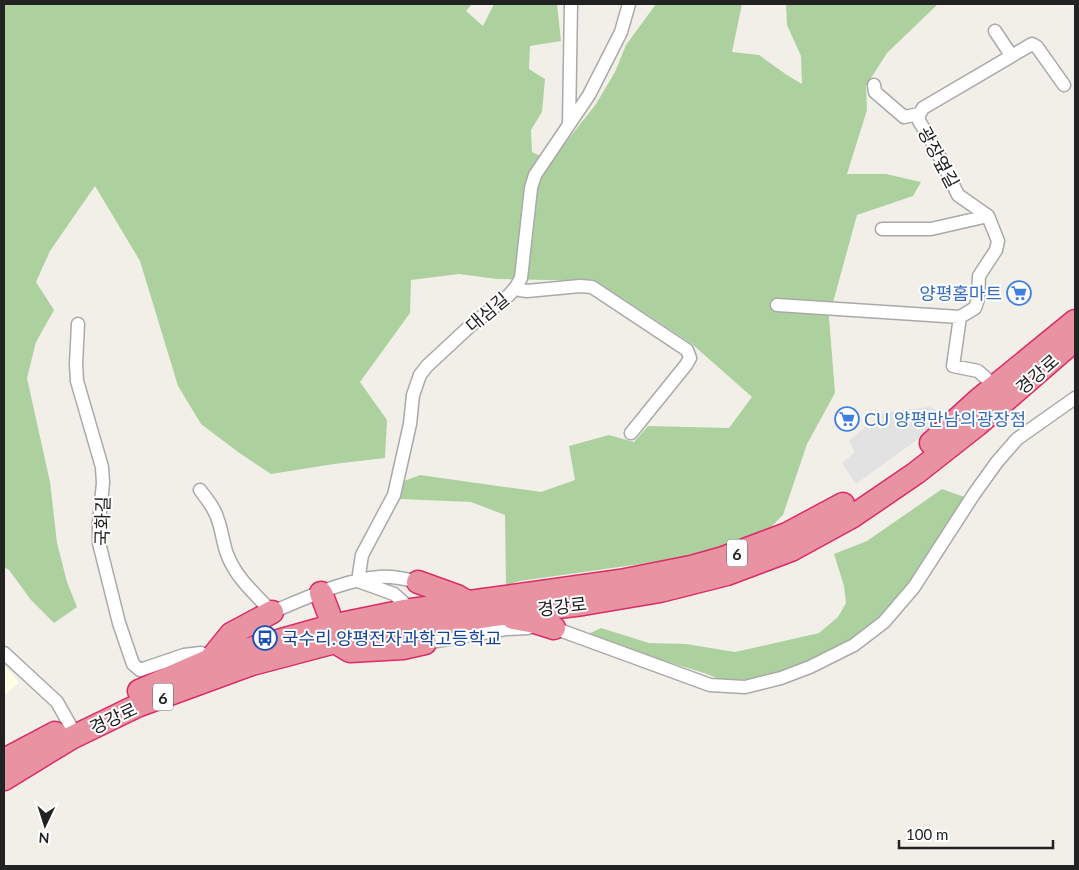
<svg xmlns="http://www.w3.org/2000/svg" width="1079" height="870" font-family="Lato,'Noto Sans KR',sans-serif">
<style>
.education{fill:#ffffe5}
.forest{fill:#add19e}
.parking{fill:#e2e2e2}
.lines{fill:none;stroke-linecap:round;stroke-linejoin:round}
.street-casing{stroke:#a9a9a9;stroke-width:15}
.highway-casing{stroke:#dc2a67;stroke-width:25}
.street{stroke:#fff;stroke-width:12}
.highway{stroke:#e892a2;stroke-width:22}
.labels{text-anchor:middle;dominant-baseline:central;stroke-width:4;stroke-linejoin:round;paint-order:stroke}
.shield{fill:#fff;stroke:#646464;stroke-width:1}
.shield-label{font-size:16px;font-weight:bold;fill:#222}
.street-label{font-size:18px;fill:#222;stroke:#fff}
.shop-label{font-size:18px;fill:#366cbe;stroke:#fff;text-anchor:end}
.transit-label{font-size:18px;fill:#164399;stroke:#fff;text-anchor:start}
</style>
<rect width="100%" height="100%" fill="#f2efe9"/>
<path class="education" d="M4 665 19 682 4 696Z"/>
<path class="forest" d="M4 4H472L466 11 483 26 494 4H557L561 41 530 46 529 69 545 79 542 112 531 130 532 152 551 161 596 104 615 72 626 45 656 4H742L732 52 759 55 787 75 802 84 801 56 787 25 786 4H938L887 53 866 86 867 110 847 174H886L921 182 913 196 857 215 829 317 835 393 807 444 783 515 767 531 697 556 520 581 506 585 505 515 471 502 400 499 404 481 420 475 541 492 575 480 569 446 609 435 634 442 648 426 729 428 752 397 692 344 596 281 497 279 459 274 411 280 410 313 360 382 387 420 385 458 334 464 271 474 238 452 201 424 178 386 140 261 95 186 50 251 36 282 54 310 36 342 27 378 50 482 57 543 67 582 77 607 54 623 31 600 9 570 4 567Z
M942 489 976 501 885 615 842 647 811 664 744 685 727 682 704 673 584 636 601 628 649 643 686 644 735 652 819 633 838 617 846 603 844 586 834 554 867 541Z"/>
<path class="parking" d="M929 407 944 413 940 423 856 484 842 463 855 452 849 441 882 413Z"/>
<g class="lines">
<g class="street-casing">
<path id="street" d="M995 31 1011 55
M874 85 875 92 904 117 919 114
M569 124 571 4
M882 229H931L988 216
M516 287 520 290 527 291 580 286 592 287 687 350 690 358 686 365 631 433
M777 305 960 317
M78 324 76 364 77 381 102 467 103 483 99 522V543L119 623 133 664 140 670 184 655 201 653 210 660
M996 387 978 371 953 366 960 317 975 308 978 299 979 276 996 250 998 241 988 216 958 195 934 145 919 121V115L923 108 1032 44 1037 47 1064 85
M200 490C207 499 215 509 218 520 222 531 223 543 227 554 236 578 255 594 272 612 304 599 346 579 380 577 393 576 406 579 418 582
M358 581 362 555 394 495 410 424 413 395 420 375 427 366 469 327 509 295 516 287 521 278 531 188 535 175 589 95 621 32 629 4
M358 581 394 594 403 602
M548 628H554L710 685 745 687 781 678 810 667 854 645 884 622 914 587 974 494 997 462 1017 439 1075 398
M425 640V643L506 629 528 628
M4 653 57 702 70 725"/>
</g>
<g class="highway-casing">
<path id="highway" d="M931 443 977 401 1075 321
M418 582 457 596 469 603
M321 593 329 614 335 642 350 651 403 648 425 643
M513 618 535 622 554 628
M210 660 231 634 272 612
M139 691 210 660 331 626 404 611 620 581 691 567 723 558 787 534 843 504
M4 760 55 733
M4 779 71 738 137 706 252 664 335 642 494 615 583 604 660 591 727 574 791 550 853 516 916 473 977 425 1075 340"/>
</g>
<use href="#street" class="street"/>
<use href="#highway" class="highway"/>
</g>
<defs>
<g id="supermarket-ring" transform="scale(1.25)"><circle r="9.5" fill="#fff" stroke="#3f7fe0" stroke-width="1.5"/><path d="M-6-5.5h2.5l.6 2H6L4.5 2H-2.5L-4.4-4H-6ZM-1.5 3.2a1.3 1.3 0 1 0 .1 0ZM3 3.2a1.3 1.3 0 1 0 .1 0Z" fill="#3f7fe0"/></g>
<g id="bus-ring" transform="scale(1.25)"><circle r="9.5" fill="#fff" stroke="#1a4fb4" stroke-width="1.5"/><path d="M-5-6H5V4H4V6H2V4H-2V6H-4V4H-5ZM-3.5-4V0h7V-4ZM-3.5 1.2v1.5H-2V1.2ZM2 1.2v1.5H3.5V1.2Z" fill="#1a4fb4"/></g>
</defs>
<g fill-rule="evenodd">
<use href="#supermarket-ring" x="1019" y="293"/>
<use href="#supermarket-ring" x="847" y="419"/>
<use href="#bus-ring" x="265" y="638"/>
</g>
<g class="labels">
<g class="shield">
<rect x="727" y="539.5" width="20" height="27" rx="4"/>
<rect x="153" y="683.5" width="20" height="27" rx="4"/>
</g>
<g class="shield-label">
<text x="737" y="553">6</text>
<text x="163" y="697">6</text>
</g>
<g class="street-label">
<text transform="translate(939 157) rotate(62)">광장옆길</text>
<text transform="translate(487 312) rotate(-40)">대심길</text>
<text transform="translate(1037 374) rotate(-41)">경강로</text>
<text transform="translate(102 521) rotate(-89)">국화길</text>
<text transform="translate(562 606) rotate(-7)">경강로</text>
<text transform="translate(113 718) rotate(-25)">경강로</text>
</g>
<g class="shop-label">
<text x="1002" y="293">양평홈마트</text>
<text x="864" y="419" text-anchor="start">CU 양평만남의광장점</text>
</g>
<g class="transit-label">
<text x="282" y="638">국수리.양평전자과학고등학교</text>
</g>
</g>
<rect width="1079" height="870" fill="none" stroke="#222222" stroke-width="10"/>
<g transform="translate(45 825) rotate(184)" stroke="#ffffff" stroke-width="4" paint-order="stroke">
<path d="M0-4L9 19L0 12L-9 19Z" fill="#222222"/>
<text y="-8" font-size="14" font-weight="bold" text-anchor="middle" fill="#222222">N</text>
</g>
<path d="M899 840v8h154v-8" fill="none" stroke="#222222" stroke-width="2.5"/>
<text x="906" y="840" font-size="15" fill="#222222" stroke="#ffffff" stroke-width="4" paint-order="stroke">100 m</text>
</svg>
